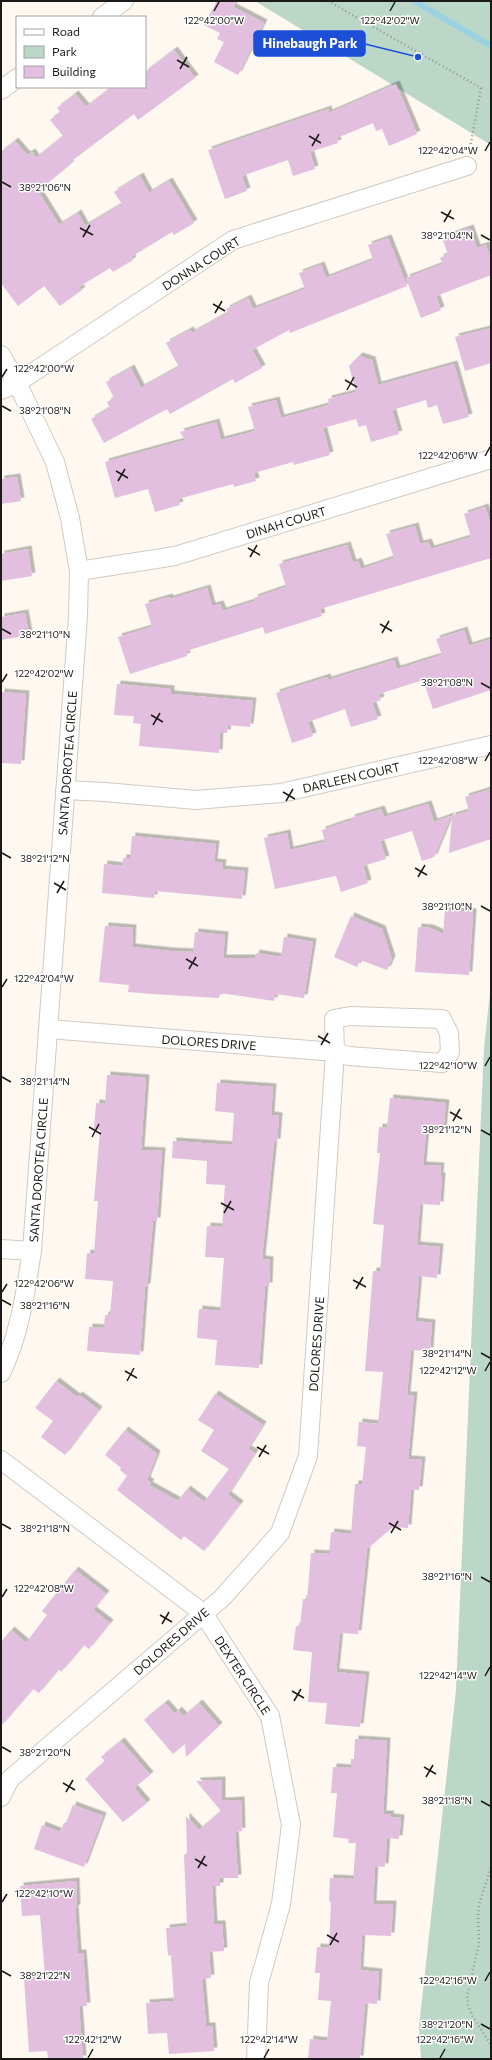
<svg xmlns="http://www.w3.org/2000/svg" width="492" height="2060" font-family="Commissioner,sans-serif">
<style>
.green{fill:#bad7c8}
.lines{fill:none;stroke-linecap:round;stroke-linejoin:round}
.stream{stroke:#9bd2e2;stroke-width:6}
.building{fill:#e2bedf;filter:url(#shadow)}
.minor-casing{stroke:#d0cac3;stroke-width:20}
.path{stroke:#999590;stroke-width:2.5;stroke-dasharray:1 3;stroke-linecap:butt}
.minor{stroke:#fff;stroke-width:18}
.ticks{fill:none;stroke:#1c1a18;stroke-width:1.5}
.labels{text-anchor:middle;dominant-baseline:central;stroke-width:3;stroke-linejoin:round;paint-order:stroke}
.street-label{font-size:12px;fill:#1c1a18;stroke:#fff}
.ticks-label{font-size:10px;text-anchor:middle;fill:#1c1a18;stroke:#fff;stroke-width:3;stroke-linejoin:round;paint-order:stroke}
.leader{fill:none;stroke:#1d4ed8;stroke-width:1.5}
.callout-dot{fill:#1d4ed8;stroke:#fff;stroke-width:1.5}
.callout{fill:#1d4ed8;stroke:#1d4ed8;stroke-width:1.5}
.callout-label{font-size:13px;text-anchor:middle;font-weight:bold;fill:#fff}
</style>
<defs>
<filter id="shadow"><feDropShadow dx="3.5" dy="-3.5" stdDeviation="0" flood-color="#0004"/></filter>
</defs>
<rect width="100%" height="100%" fill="#fef8f1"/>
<path class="green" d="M255 1H491V145Z
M491 982V2059H421L419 2027 456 1690 484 1048Z"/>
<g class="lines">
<path class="stream" d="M414 1 491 46"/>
</g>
<path class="building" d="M217 1H237L233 7 264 23 238 75 214 62 224 42 217 39 220 33 204 25Z
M174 50 195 78 138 120 134 114 69 163 71 164 38 191 59 225 78 213 85 226 122 204 114 192 140 176 149 193 169 181 194 223 174 235 172 232 131 257 133 260 113 272 110 268 79 287 82 290 60 306 44 286 18 306 1 283V152L15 141 27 155 32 152 36 158 63 136 50 120 60 112 57 108 75 94 86 107 112 87H145V72Z
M396 84 417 134 389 146 382 129 376 131 373 123 337 138 338 143 310 152 315 169 293 176 288 160 242 176 247 191 225 199 208 150 328 109 329 113Z
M470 228 477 248 486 245 491 260V275L436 296 441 310 421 318 406 278 443 264 440 258 448 254 442 238Z
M388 238 407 286 290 333 289 330 252 350 262 368 235 383 233 379 170 414 167 409 104 443 91 419 110 408 107 402 114 398 106 382 131 368 141 388 179 367 166 343 190 330 192 333 228 313 226 309 248 298 253 309 305 289 299 273 321 265 326 278 373 260 368 245Z
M491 328V363L465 371 455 337Z
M359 356 372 360 378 385 454 364 469 417 443 424 437 405 428 408 426 400 392 410 399 434 371 442 366 425 359 427 356 419 323 428 330 455 294 465 293 462 254 473 256 481 234 487 233 484 178 499 180 505 155 512 148 489 115 498 105 462 185 440 180 432 216 422 221 440 255 431 248 407 276 400 281 418 329 405 328 399 356 392 349 366Z
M17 477 21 501 1 504V479Z
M485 507 491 525V558L320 609 322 616 265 634 263 627 186 651 187 656 130 674 118 637 152 627 145 604 169 597 170 599 207 588 212 606 220 604 223 611 255 601 254 598 286 587 279 564 347 545 353 563 358 561 361 569 394 558 386 534 415 526 420 544 428 542 431 549 471 537 464 514Z
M28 549 32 576 1 581V554Z
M25 613 29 635 1 640V617Z
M464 630 469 646 491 639V690L433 709 423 680 379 694 381 700 372 703 378 719 351 727 345 709 308 722 313 736 292 743 276 693 327 677 328 680 394 660 397 669 442 655 436 639Z
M117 684 171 689V694L253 701 250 727 228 725 227 733H220L219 753 139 746 141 724 133 723 134 716 114 715Z
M1 692 26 694 21 764 1 763Z
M491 789V839L449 853 452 816 469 811 465 797Z
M428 804 434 822 451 816 434 857 422 861 412 831 380 841 386 859 363 866 368 883 341 892 336 876 275 889 264 838 287 833 290 850 325 842 322 830 352 820 351 818 381 809 384 817Z
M132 836 216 844 214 862 223 863 222 869 245 871 242 899 155 891 154 898 102 893 104 864 122 866 123 858H130Z
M445 910 473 912 469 975 415 972 418 927 430 928 443 934Z
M351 916 382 929 392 959 387 970 360 960 357 967 334 957Z
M105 926 133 928 132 947 170 951 193 952 195 932 225 935 223 958H255L256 953 281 957 284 937 313 942 304 998 275 994 274 1001 220 993 219 998 152 994 128 992 129 985 99 982Z
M107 1075 146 1078 141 1150 162 1151 157 1221H153L147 1287H145L140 1355 87 1351 89 1327 104 1328 105 1315H110L113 1281 85 1279 87 1253 94 1254 98 1201H94L100 1130H94L96 1103 105 1104Z
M217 1083 273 1087 271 1115 279 1116 277 1142H274L262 1259 270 1260 269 1286H265L259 1368 215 1365 217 1340 197 1338 199 1309 220 1311 224 1258 205 1257 207 1226 222 1227 225 1185 206 1184 207 1161 172 1158 173 1141 232 1145 234 1113 215 1111Z
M390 1098 446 1103 443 1133 426 1132 423 1165 441 1166 440 1176H442L440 1205 420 1204 417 1245 440 1247 437 1278 419 1276 415 1321 432 1323 430 1351 411 1350 407 1395H414L408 1459 422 1460 419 1490 411 1489 408 1528 393 1527 367 1549 358 1634 340 1633 336 1672 366 1675 360 1727 325 1724 327 1703 308 1702 312 1652 293 1650 296 1626H300L303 1599H307L311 1553 329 1554 331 1532 351 1534 355 1484H362L366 1447 357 1446 359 1422 378 1424 383 1372 365 1371 373 1271H380L384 1225 373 1224 380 1153H377L379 1127 387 1128Z
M56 1381 77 1397 79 1395 99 1410 65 1455 41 1437 53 1421 35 1408Z
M215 1394 263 1425 248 1449 255 1453 228 1495 240 1504 204 1551 184 1536 181 1540 117 1490 127 1476 120 1470 121 1468 105 1455 125 1430 157 1454 147 1480 151 1483 149 1485 178 1501 187 1489 204 1502 229 1469 201 1451 214 1430 198 1420Z
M75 1570 106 1594 93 1610 110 1623 89 1649 84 1645 61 1672 59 1669 39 1693 33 1689 1 1726V1642L11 1630 26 1643 47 1615 42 1611Z
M165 1703 175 1714 178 1710 184 1716 199 1703 219 1726 186 1757 185 1744 173 1754 144 1720Z
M355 1739 387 1741 383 1814H391L390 1817 401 1818 399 1839 387 1838 385 1867 375 1866 373 1904H393L391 1936 362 1935 360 1970 379 1972 377 2004 365 2003 360 2059H308L310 2039 327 2041 331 2001 318 2000 320 1973H315L317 1947 329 1948 331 1902 329 1901 330 1878 353 1879 356 1843H348L349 1839 333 1837 337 1793H331L333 1767 351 1768V1759H354Z
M121 1741 150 1775 134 1788 147 1803 123 1822 85 1779 105 1761 101 1757Z
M222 1780V1801L241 1800 242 1831 235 1832 238 1878H220V1886H212L214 1924H222L224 1951 209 1952 211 1978 202 1979 206 2026H212L214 2051 169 2054 167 2033 148 2034 146 2003 174 2001 171 1955 168 1956 166 1928 187 1926 184 1855 187 1853 186 1816 199 1830 221 1811 196 1781Z
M73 1805 103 1816 84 1867 34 1849 42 1825 60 1832 64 1823H66Z
M76 1881 77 1908H75L78 1953H83L87 2006H79L83 2059H48L47 2051 29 2052 24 1978 45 1976 40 1915 22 1916 20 1886Z"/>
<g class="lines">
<g class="minor-casing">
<path id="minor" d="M102 17 124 1
M1 90 17 78
M1 355 17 383 55 462 70 518 79 571 78 616 32 1251C25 1294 20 1334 1 1373
M1 390 17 383 233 240 467 166
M79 571 175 556 491 459
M65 790 105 792 196 800 281 793 491 745
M350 1016 442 1019 449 1033 450 1052 442 1063 349 1056 335 1052 334 1019Z
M1 1249 32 1251
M1 1460 203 1613 270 1716 291 1825 281 1904 259 1983 256 2059
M1 1797 10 1779 222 1598 280 1533 308 1456 335 1052 49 1029"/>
</g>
<path class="path" d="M328 1 481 88 470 148
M491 1868 480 1901 478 1913 479 1944 467 1996 468 2005 473 2017 491 2045"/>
<use href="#minor" class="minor"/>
</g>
<path class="ticks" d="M214 11 219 2M390 11 395 2M177 60 189 67M180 69 187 57M309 136 321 143M312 146 319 134M485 151 490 142M2 182 11 187M441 212 454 219M444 222 451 210M80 228 93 235M481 235 490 240M83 237 90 225M213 304 225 311M215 313 222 301M2 377 7 369M345 380 357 387M347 390 354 377M2 406 11 411M485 456 490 447M116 471 128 478M118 481 125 469M248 548 260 555M250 557 257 545M380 624 392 631M2 629 11 634M382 633 389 621M2 682 7 674M481 683 490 688M151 715 163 722M153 725 160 713M485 761 490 752M283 792 295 799M286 801 293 789M2 853 11 858M415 868 427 875M418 877 425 865M54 883 66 890M57 893 64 881M481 906 490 911M186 959 198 966M189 969 196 957M2 987 7 979M318 1036 330 1043M321 1045 328 1033M485 1066 490 1057M2 1077 11 1082M450 1112 462 1119M453 1121 460 1109M89 1127 101 1134M481 1130 490 1135M92 1137 99 1124M221 1203 234 1210M224 1213 231 1201M353 1280 366 1287M356 1289 363 1277M2 1292 7 1284M2 1300 11 1305M481 1353 490 1358M125 1371 137 1378M485 1371 490 1362M127 1381 134 1368M257 1447 269 1454M259 1457 266 1445M389 1523 401 1530M2 1524 11 1529M391 1533 398 1521M481 1577 490 1582M2 1597 7 1589M160 1615 172 1622M162 1624 169 1612M485 1676 490 1667M292 1691 304 1698M294 1701 301 1689M2 1747 11 1752M424 1767 436 1774M426 1777 433 1765M63 1783 75 1790M66 1792 73 1780M481 1801 490 1806M195 1859 207 1866M198 1868 205 1856M2 1902 7 1894M327 1935 339 1942M330 1945 337 1933M2 1971 11 1976M485 1981 490 1972M481 2024 490 2029M88 2058 93 2049M264 2058 269 2049M440 2058 445 2049"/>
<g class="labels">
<g class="street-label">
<text transform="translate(201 263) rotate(-32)">DONNA COURT</text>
<text transform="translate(286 522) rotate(-17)">DINAH COURT</text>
<text transform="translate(67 763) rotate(-86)">SANTA DOROTEA CIRCLE</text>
<text transform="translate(351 777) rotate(-13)">DARLEEN COURT</text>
<text transform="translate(209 1042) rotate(4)">DOLORES DRIVE</text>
<text transform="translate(38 1170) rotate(-86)">SANTA DOROTEA CIRCLE</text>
<text transform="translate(316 1344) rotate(-86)">DOLORES DRIVE</text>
<text transform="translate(171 1641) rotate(-41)">DOLORES DRIVE</text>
<text transform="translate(243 1675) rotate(57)">DEXTER CIRCLE</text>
</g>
</g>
<g class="ticks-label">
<text x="214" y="24">122°42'00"W</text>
<text x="390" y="24">122°42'02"W</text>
<text x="448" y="154">122°42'04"W</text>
<text x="45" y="191">38°21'06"N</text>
<text x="447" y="239">38°21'04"N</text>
<text x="44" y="372">122°42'00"W</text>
<text x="45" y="414">38°21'08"N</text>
<text x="448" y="459">122°42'06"W</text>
<text x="45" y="638">38°21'10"N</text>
<text x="44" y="677">122°42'02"W</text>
<text x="447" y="686">38°21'08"N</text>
<text x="448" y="764">122°42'08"W</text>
<text x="45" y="862">38°21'12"N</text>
<text x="447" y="910">38°21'10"N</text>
<text x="44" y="982">122°42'04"W</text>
<text x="448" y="1069">122°42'10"W</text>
<text x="45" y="1085">38°21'14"N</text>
<text x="447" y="1133">38°21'12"N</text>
<text x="44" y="1287">122°42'06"W</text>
<text x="45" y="1309">38°21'16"N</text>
<text x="447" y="1357">38°21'14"N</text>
<text x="448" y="1374">122°42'12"W</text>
<text x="45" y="1532">38°21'18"N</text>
<text x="447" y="1580">38°21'16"N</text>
<text x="44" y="1592">122°42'08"W</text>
<text x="448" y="1679">122°42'14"W</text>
<text x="45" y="1756">38°21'20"N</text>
<text x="447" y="1804">38°21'18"N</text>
<text x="44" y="1897">122°42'10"W</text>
<text x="45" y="1979">38°21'22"N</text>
<text x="448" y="1984">122°42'16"W</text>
<text x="447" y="2028">38°21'20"N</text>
<text x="93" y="2043">122°42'12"W</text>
<text x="269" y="2043">122°42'14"W</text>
<text x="445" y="2043">122°42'16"W</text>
</g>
<path class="leader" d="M418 57L365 44"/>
<circle class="callout-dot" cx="418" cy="57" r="4"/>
<rect class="callout" x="254" y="31" width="111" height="25" rx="4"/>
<g class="callout-label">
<text x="310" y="48">Hinebaugh Park</text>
</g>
<rect width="492" height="2060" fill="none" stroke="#1c1a18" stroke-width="4"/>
<rect x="16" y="16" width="130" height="72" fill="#ffffff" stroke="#a4a3a3"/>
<rect x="24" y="29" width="20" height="6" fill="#ffffff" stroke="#a4a3a3"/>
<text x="52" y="36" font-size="12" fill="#1c1a18">Road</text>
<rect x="24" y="46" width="20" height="12" fill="#bad7c8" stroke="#a4a3a3"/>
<text x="52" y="56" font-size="12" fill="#1c1a18">Park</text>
<rect x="24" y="66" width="20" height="12" fill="#e2bedf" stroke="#a4a3a3"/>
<text x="52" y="76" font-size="12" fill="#1c1a18">Building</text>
</svg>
